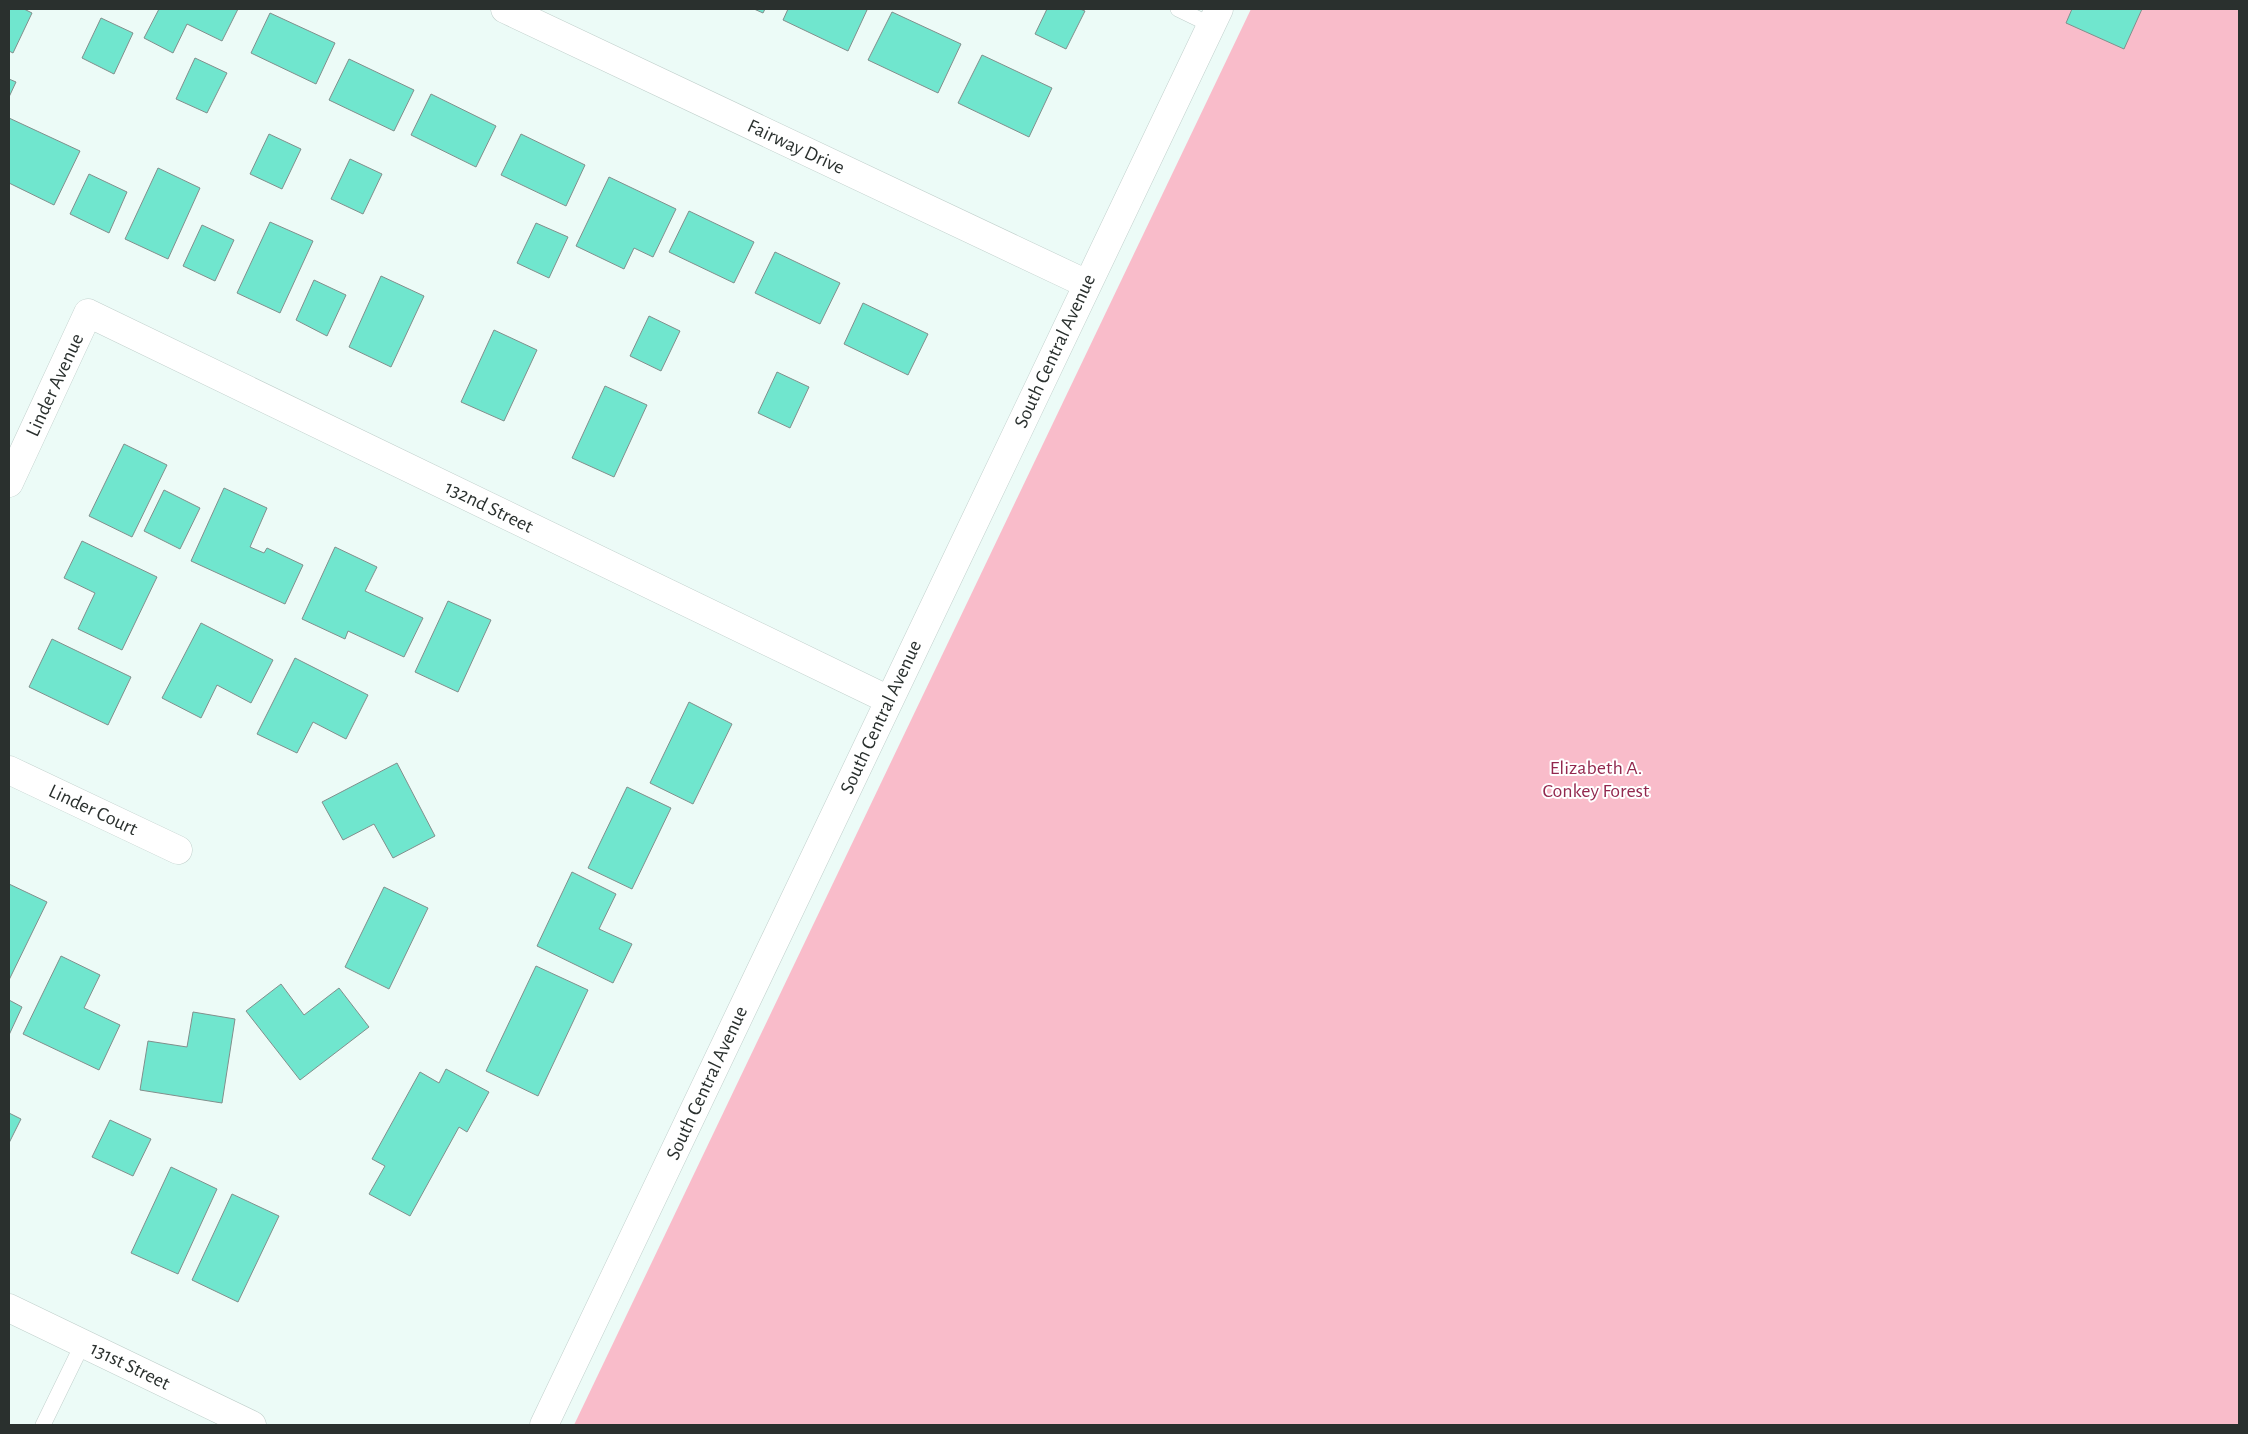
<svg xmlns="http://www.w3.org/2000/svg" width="2248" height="1434" font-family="'Alegreya Sans',sans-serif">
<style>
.green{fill:#f9bcca}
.building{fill:#70e6ce;stroke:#818f8c}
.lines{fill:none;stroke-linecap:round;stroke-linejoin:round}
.service-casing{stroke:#c1d0cc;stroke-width:16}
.minor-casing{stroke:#c1d0cc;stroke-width:29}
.tertiary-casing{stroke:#c1d0cc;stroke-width:29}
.service{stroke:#fff;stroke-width:15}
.minor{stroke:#fff;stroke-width:28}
.tertiary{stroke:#fff;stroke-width:28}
.labels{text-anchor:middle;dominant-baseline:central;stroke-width:4;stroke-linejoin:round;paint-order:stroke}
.street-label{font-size:20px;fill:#2a302e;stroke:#fff}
.park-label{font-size:20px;fill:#92284e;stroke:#fff}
</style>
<rect width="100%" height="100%" fill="#ecfbf7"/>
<path class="green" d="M1251 9H2239V1425H574Z"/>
<path class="building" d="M9 9H24L32 13 13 53 9 51Z
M159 9H238L222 41 187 24 173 53 144 38Z
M754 9H765L763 13Z
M788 9H865L867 10 848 51 783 20Z
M1047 9H1080L1085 11 1066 49 1035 34Z
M2072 9H2142L2124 49 2066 23Z
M892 12 961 44 938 93 868 60Z
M270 13 335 43 316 84 251 53Z
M101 18 133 33 114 74 82 58Z
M982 55 1052 88 1029 137 958 103Z
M195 58 227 73 207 113 176 99Z
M349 59 414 90 394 131 329 100Z
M9 79 16 82 9 97Z
M431 94 496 126 476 167 411 135Z
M9 118 80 151 54 205 9 183Z
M269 134 301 149 282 189 250 174Z
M521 134 585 165 566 206 501 175Z
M350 159 382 174 363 214 331 199Z
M158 168 200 188 168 259 125 239Z
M89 174 127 192 109 233 70 214Z
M609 177 676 209 653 257 634 248 624 269 576 246Z
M689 211 754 242 734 283 669 252Z
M270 222 313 241 280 313 237 293Z
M536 223 568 237 549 278 517 263Z
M202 225 234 240 215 281 183 266Z
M775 252 840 283 820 324 755 293Z
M381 276 424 296 391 367 349 347Z
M314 280 346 295 327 336 296 320Z
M863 303 928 334 908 375 844 344Z
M649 316 680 331 661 371 630 356Z
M494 330 537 350 504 421 461 402Z
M777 372 809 387 790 428 758 413Z
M605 386 647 405 614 477 572 458Z
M124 444 167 465 132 537 89 516Z
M224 488 267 508 250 547 264 553 267 548 303 565 285 604 191 561Z
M164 490 200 508 180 549 144 531Z
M82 541 157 577 122 650 78 629 95 593 64 578Z
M335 547 377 567 365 591 423 618 404 657 348 631 345 639 302 619Z
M448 601 491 620 458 692 415 672Z
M201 623 273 660 251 703 217 685 201 718 162 698Z
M52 639 131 677 108 725 29 687Z
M295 658 368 695 346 739 313 722 297 753 257 734Z
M689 702 732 724 693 804 650 783Z
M397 763 435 836 393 858 374 824 343 840 322 802Z
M627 787 671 808 632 889 588 868Z
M572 872 616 894 599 929 632 944 613 983 537 946Z
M9 884 47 902 9 980Z
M384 887 428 908 389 989 345 967Z
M61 956 100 975 84 1008 120 1025 99 1070 23 1034Z
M536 966 588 990 538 1096 486 1071Z
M281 984 304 1015 339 988 369 1027 300 1080 246 1011Z
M9 1000 22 1007 9 1035Z
M193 1012 235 1019 222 1103 140 1090 148 1041 187 1047Z
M446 1069 489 1092 467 1132 459 1127 410 1216 369 1194 385 1166 372 1159 420 1072 439 1083Z
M9 1113 21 1119 9 1143Z
M110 1120 151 1139 133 1176 92 1157Z
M171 1167 217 1189 178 1274 131 1253Z
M232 1194 279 1216 238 1302 192 1280Z"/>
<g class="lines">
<g class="service-casing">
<path id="service" d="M1178 9 1211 25
M43 1425 83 1343"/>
</g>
<g class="minor-casing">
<path id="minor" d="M505 9 1087 284
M9 483 88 313 889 700
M9 770 178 850
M9 1308 252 1425"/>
</g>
<g class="tertiary-casing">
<path id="tertiary" d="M544 1425 1219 9"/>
</g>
<use href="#service" class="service"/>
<use href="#minor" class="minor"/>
<use href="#tertiary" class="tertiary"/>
</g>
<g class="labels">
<g class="street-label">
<text transform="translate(796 147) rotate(25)">Fairway Drive</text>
<text transform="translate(1055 351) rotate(-65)">South Central Avenue</text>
<text transform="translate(55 385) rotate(-65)">Linder Avenue</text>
<text transform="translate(489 507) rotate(26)">132nd Street</text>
<text transform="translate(881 717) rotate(-65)">South Central Avenue</text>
<text transform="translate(93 810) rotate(25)">Linder Court</text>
<text transform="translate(707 1083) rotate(-65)">South Central Avenue</text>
<text transform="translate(130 1366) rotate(26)">131st Street</text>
</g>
<g class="park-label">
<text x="1596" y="768">Elizabeth A.<tspan x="1596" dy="23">Conkey Forest</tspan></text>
</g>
</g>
<rect width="2248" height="1434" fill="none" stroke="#2a302e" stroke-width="20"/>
</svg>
